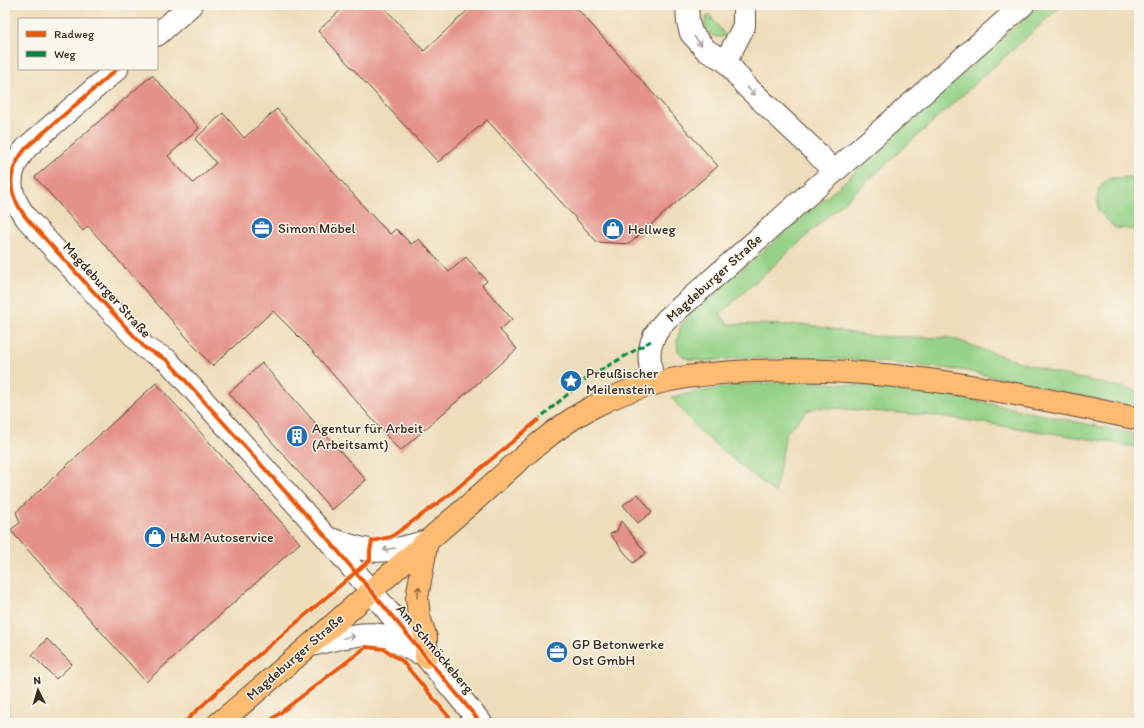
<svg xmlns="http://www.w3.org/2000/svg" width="1144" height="728" font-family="Itim,sans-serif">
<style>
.green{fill:#95d287;stroke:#687e52}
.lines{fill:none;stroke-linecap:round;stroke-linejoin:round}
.stream{stroke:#7fb1eb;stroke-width:5.5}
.building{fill:#e49188}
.minor-casing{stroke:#564535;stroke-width:24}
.major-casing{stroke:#564535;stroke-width:24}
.minor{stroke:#fff;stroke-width:22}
.major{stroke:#ffbb71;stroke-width:22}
.quiet{stroke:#00873e;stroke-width:3;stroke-dasharray:6 3;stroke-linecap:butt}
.cycleway-casing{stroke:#fbf7ec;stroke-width:6}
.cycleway{stroke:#e8590c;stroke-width:4}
.oneway{stroke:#a79f9a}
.oneway2{stroke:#936b43}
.labels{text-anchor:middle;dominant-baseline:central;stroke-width:3;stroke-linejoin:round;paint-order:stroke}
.poi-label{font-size:14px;fill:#3b2a1e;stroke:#fbf7ec;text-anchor:start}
.street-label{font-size:14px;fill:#3b2a1e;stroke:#fbf7ec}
</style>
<rect width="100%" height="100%" fill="#fbf7ec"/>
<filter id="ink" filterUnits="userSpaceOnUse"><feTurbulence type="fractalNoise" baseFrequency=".025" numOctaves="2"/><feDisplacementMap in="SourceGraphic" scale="8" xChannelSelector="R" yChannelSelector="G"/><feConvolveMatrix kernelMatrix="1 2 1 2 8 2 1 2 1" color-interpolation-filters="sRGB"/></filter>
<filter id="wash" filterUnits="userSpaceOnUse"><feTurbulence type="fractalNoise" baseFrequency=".012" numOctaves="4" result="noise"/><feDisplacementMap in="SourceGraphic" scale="16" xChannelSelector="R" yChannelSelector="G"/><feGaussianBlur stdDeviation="0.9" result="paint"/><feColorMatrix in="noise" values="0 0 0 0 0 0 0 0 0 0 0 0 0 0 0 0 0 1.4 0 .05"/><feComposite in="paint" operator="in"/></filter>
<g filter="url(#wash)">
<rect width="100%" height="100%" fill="#eeddba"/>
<path class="green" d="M1040 5H1062L720 314 728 324 810 325 868 336 952 338 984 350 1055 373 1139 391V408L961 370 869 361 836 359 739 358 704 361 689 359 684 357 678 351 677 342 681 325 694 310 843 183 870 158 876 150Z
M709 14 726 36C710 40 698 29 709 14Z
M1134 177 1139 182V230L1115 228 1098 210V189L1109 178Z
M818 382 868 386 944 394 1139 435V448L1109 442 938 416 818 407 807 411 786 433 775 493 701 433 671 397 737 385 775 383Z"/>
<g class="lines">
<path class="stream" d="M5 699 8 723"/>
</g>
<g id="blocks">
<path class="building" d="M346 5H382L424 51 473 5H574L718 166 629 244 597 242 487 120 438 162 318 31Z
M152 75 199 128 168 156 193 183 216 163 195 139 223 113 244 138 277 109 376 220 390 234 396 229 411 244 419 239 449 272 466 257 487 281 482 285 512 319 500 330 517 349 400 451 308 346 273 311 212 366 88 226 83 231 35 177Z
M262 363 366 480 332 510 229 393Z
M156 383 300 543 146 682 10 530 20 523 16 512Z
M638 494 652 512 638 523 623 505Z
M621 521 646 553 633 563 610 534 617 531Z
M47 639 72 664 56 679 32 655Z"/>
</g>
</g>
<g filter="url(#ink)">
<use href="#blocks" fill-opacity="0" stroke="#564535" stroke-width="1"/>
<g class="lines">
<g class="minor-casing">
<path id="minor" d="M687 5 688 22 691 33 707 51 726 61 744 26V5
M157 35 191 5
M726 61 745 85 813 149 834 172
M117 69 27 147C5 173 7 194 28 220L145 348 167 360 327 538 481 723
M654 384C647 357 646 341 666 320L1023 5
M327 538C341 542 355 548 369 550 386 553 411 546 427 541
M311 645C331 640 369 629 388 637 398 641 407 647 416 652"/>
</g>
<g class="major-casing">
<path id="major" d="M426 657V638L419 617 417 598 427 541
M219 723C304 653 385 577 469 505 506 473 544 434 587 410 638 381 697 373 754 371 884 365 1013 392 1139 419"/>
</g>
<use href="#minor" class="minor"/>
<use href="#major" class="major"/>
<path class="quiet" d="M536 421 587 378 651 341"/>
<g class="cycleway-casing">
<path id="cycleway" d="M117 69 27 147C5 173 7 194 28 220L145 348 167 360 327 538 481 723
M184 723 194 713 241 670 370 560V551L372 541 391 537 449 495 538 420
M267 723 366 647 384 649 402 661 454 723"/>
</g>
<use href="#cycleway" class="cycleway"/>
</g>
<defs><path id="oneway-shaft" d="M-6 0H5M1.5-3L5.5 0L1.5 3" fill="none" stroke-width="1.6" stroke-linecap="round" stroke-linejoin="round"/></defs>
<g class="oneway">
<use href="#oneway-shaft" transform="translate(698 41) rotate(50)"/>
<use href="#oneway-shaft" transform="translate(751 91) rotate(43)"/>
<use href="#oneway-shaft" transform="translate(389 549) rotate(172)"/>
<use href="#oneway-shaft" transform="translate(349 637) rotate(-9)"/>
</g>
<use class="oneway2" href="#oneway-shaft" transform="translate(418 592) rotate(-81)"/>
</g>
<defs>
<g id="office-disc" transform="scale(1.15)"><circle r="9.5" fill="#1f6fb2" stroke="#fbf7ec"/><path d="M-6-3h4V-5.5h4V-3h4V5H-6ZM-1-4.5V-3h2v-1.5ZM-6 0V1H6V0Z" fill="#fff"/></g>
<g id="shop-disc" transform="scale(1.15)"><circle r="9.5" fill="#1f6fb2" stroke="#fbf7ec"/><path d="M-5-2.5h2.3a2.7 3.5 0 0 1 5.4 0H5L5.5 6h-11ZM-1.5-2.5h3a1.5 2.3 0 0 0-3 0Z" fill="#fff"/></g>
<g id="sight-disc" transform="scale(1.15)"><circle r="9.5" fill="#1f6fb2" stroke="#fbf7ec"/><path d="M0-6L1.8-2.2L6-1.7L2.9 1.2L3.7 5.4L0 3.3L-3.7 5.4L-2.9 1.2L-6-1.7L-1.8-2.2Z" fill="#fff"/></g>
<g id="building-disc" transform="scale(1.15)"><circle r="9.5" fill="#1f6fb2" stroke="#fbf7ec"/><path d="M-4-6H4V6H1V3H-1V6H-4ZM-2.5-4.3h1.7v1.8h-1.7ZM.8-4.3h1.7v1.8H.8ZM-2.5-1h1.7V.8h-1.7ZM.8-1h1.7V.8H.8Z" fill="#fff"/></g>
</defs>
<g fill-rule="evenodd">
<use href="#office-disc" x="262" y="228"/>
<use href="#shop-disc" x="613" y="229"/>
<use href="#sight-disc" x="571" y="381"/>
<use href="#building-disc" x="297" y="436"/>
<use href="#shop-disc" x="155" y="537"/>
<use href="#office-disc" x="557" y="652"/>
</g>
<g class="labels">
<g class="poi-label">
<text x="278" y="228">Simon Möbel</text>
<text x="628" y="229">Hellweg</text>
<text x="586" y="373">Preußischer<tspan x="586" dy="16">Meilenstein</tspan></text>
<text x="312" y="428">Agentur für Arbeit<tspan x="312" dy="16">(Arbeitsamt)</tspan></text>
<text x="170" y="537">H&amp;M Autoservice</text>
<text x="572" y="644">GP Betonwerke<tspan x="572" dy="16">Ost GmbH</tspan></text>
</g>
<g class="street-label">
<text transform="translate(714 278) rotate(-42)">Magdeburger Straße</text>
<text transform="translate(107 290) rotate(48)">Magdeburger Straße</text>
<text transform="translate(435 649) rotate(50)">Am Schmöckeberg</text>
<text transform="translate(295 657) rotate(-41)">Magdeburger Straße</text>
</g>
</g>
<rect width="1144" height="728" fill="none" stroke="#fbf7ec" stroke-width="20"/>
<rect x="18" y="18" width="140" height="52" fill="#fbf7ec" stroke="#aea59a"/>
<rect x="26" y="31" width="20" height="6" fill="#e8590c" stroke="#aea59a"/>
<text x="54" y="38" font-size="12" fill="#3b2a1e">Radweg</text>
<rect x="26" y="51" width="20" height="6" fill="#00873e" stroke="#aea59a"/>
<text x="54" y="58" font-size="12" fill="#3b2a1e">Weg</text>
<g transform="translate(38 690) rotate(355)" stroke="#fbf7ec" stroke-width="3" paint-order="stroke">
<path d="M0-3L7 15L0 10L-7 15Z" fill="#3b2a1e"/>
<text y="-6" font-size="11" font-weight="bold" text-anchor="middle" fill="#3b2a1e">N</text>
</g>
</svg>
